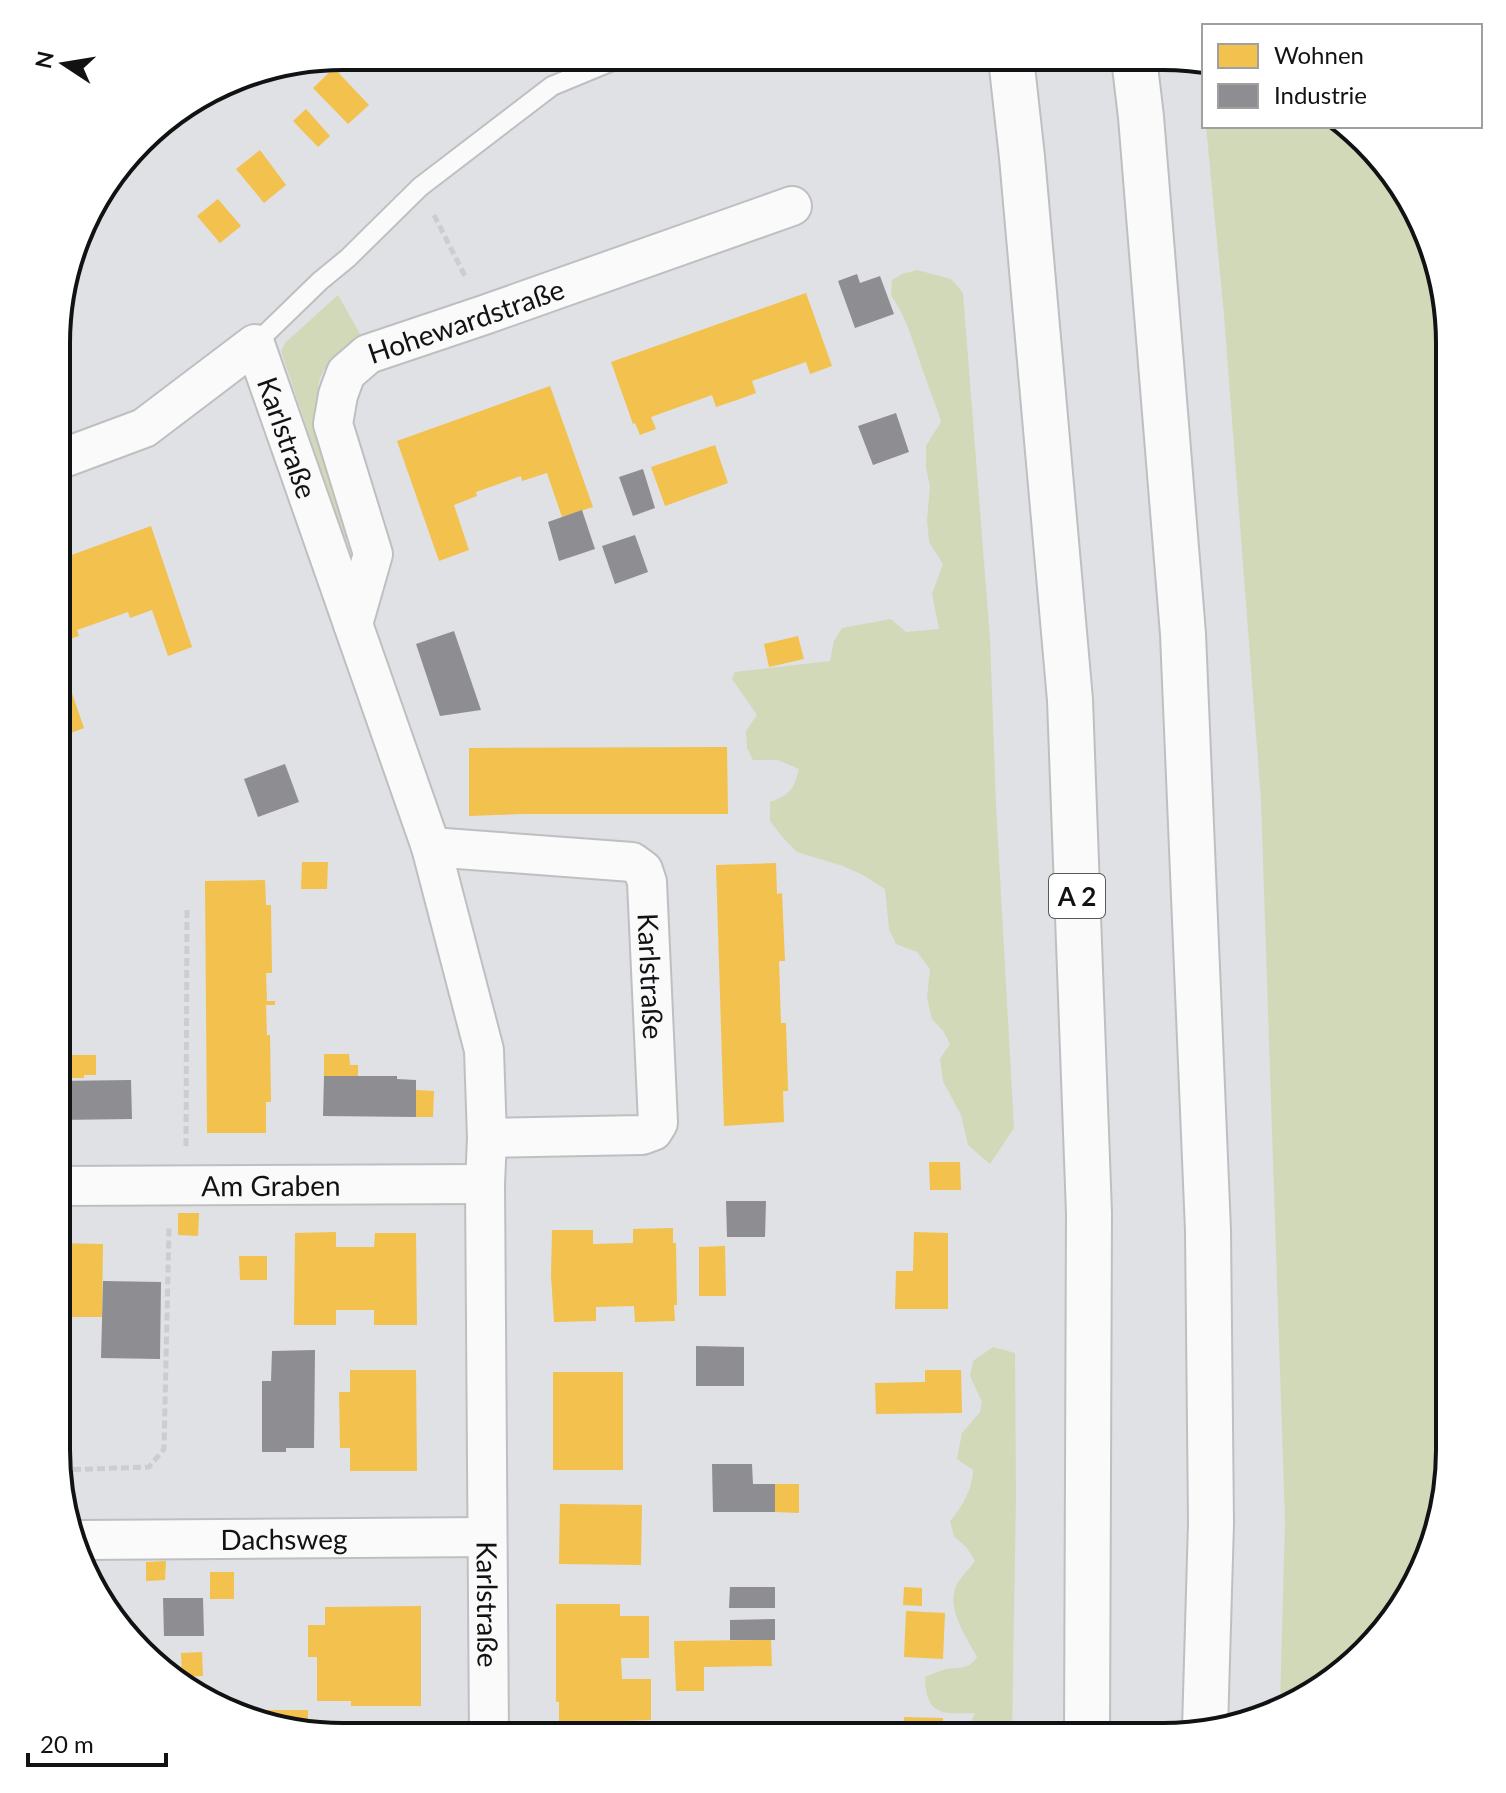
<svg xmlns="http://www.w3.org/2000/svg" width="1506" height="1793" font-family="Lato,sans-serif">
<style>
.green{fill:#d1d9b9}
.homes{fill:#f2c14e}
.industry{fill:#8d8d92}
.lines{fill:none;stroke-linecap:round;stroke-linejoin:round}
.service-casing{stroke:#bebfc1;stroke-width:22}
.minor-casing{stroke:#bebfc1;stroke-width:42}
.motorway-casing{stroke:#bebfc1;stroke-width:48}
.path{stroke:#cdcdcf;stroke-width:5;stroke-dasharray:8 4;stroke-linecap:butt}
.service{stroke:#fafafb;stroke-width:18}
.minor{stroke:#fafafb;stroke-width:38}
.motorway{stroke:#fafafb;stroke-width:44}
.labels{text-anchor:middle;dominant-baseline:central;stroke-width:8;stroke-linejoin:round;paint-order:stroke}
.shield{fill:#fff;stroke:#58595a;stroke-width:2}
.shield-label{font-size:26px;font-weight:bold;fill:#111214}
.street-label{font-size:28px;fill:#111214;stroke:#fff}
.rim{fill:none;stroke:#111214;stroke-width:4}
</style>
<rect width="100%" height="100%" fill="#dfe1e4"/>
<path class="green" d="M1206 126H1343L1411 199 1450 343 1449 1469 1402 1609 1307 1698 1280 1706 1285 1521 1261 800 1224 315Z
M917 270 951 279 963 293 990 639 996 805 1014 1128 990 1164 968 1145 961 1115 943 1081 940 1059 950 1044 944 1032 932 1019 927 998 930 969 917 952 896 944 889 929 885 889 863 875 843 866 797 852 784 839 770 821V802C790 795 794 789 799 769L778 760H753L747 748 746 731 757 715 732 679 735 672 830 661 834 641 842 628 891 619 906 632 939 629 932 594 943 564 929 542 927 520 930 486 926 468V446L941 422C937 407 931 394 926 379 915 350 909 321 891 295L892 280 902 274Z
M338 295 364 341C342 350 319 364 318 390 318 396 319 403 320 410L355 537 345 541 281 351 286 342Z
M993 1347 1015 1353 1016 1495 1012 1736H964L975 1713C942 1714 926 1716 925 1677 932 1674 939 1671 946 1669 959 1667 969 1670 977 1657 966 1636 944 1607 958 1582 963 1575 970 1568 975 1561L967 1548 954 1536 950 1521C962 1508 973 1487 973 1470L957 1459 962 1433 980 1412 982 1402 970 1376 973 1361Z"/>
<path class="homes" d="M334 68 369 105 348 124 313 88Z
M306 109 330 136 318 147 293 121Z
M260 150 286 185 264 203 236 169Z
M218 199 241 226 220 243 197 216Z
M806 293 832 366 810 374 806 362 752 381 756 393 737 400 716 407 712 395 651 417 656 429 640 435 635 423 633 424 611 362Z
M550 386 593 507 562 517 547 473 522 481 521 476 476 492 477 496 454 505 469 550 439 561 397 441Z
M715 445 728 483 665 506 651 467Z
M151 526 192 647 168 656 152 610 130 618 128 612 97 623 77 630 79 636 58 643V560Z
M798 636 804 659 769 667 764 644Z
M58 653 84 728 58 738Z
M727 747 728 814H523L469 816V748Z
M302 862H328L327 889H301Z
M776 863 777 894 782 893 785 961H779L781 1023H786L788 1091H783L784 1122 724 1126 716 865Z
M265 880 266 905H271L272 973H266L267 1001H275V1005H266L267 1035H270L271 1102H266V1133H207L205 881Z
M324 1054H349L350 1065H358V1076H324Z
M57 1055H96V1075H84V1078H57Z
M416 1090 434 1091 433 1117H416Z
M929 1162H960L961 1190H930Z
M178 1213H199L198 1236 178 1235Z
M673 1228V1243H676L677 1305H674L675 1321 635 1322 634 1306 596 1307V1321L554 1322 551 1276 552 1230H593V1244L633 1243V1229Z
M336 1232V1247H374L375 1233H416L417 1325H374V1310H336V1325H294L295 1233Z
M914 1232 948 1233V1309H895L896 1271H913Z
M56 1243 103 1244 102 1317H56Z
M725 1246 726 1296H699V1247Z
M239 1256H267V1280H240Z
M350 1370H416L417 1471H350V1448H340L339 1392H350Z
M925 1370H961L962 1413 876 1414 875 1383 925 1382Z
M553 1372H623V1470H553Z
M56 1438 64 1439V1461H59L56 1450Z
M775 1484H799V1513L775 1512Z
M560 1504 642 1505 641 1565 559 1564Z
M166 1561 165 1580 146 1581V1562Z
M210 1572H234V1599H210Z
M904 1587 922 1588V1606L903 1605Z
M556 1604H620V1616H649V1658H621L622 1679H651V1720L622 1721V1733H559V1702H556Z
M421 1606V1706H351V1701H317V1657H308V1625H325V1607Z
M906 1611 945 1613 943 1659 904 1657Z
M771 1640 772 1666 704 1667V1691H676L674 1641Z
M202 1652 203 1676 182 1677 181 1653Z
M249 1710H308V1731L249 1711Z
M904 1717 943 1718 942 1736H903Z"/>
<path class="industry" d="M857 274 860 283 880 276 894 314 855 328 838 281Z
M896 413 909 452 873 465 858 426Z
M643 469 655 508 633 516 619 477Z
M582 510 595 549 559 561 548 522Z
M635 535 648 572 615 584 602 546Z
M454 631 481 710 440 716 416 644Z
M285 764 299 802 258 817 244 779Z
M324 1076H397V1079L416 1080V1117L323 1116Z
M131 1080 132 1119 57 1120V1081Z
M726 1201H766L765 1237H727Z
M103 1281 161 1282 160 1359 101 1358Z
M696 1346 744 1347V1386H696Z
M315 1350 314 1448H286V1452H262V1381H271L272 1351Z
M712 1464H752L753 1484H775V1512H713Z
M730 1587H775V1608H729Z
M163 1598H203L204 1636H164Z
M775 1619V1640H730V1620Z
M704 1726H766V1736H704Z"/>
<g class="lines">
<g class="service-casing">
<path id="service" d="M255 344 320 281 348 258 420 187 552 86 622 57"/>
</g>
<g class="minor-casing">
<g id="minor">
<path id="s1" d="M58 460 144 428 255 344 431 847 484 1050 487 1138 485 1184 489 1736"/>
<path id="s2" d="M353 624 373 554 333 424 338 395 346 373 368 354 484 315 792 206"/>
<path id="s3" d="M431 847 632 862 643 870 647 882 658 1123 653 1131 642 1135 487 1138"/>
<path id="s4" d="M57 1186 485 1184"/>
<path id="s5" d="M80 1540 487 1537"/>
</g>
</g>
<g class="motorway-casing">
<path id="motorway" d="M1011 58 1022 157 1070 700 1089 1213 1087 1736
M1134 58 1141 117 1183 634 1208 1230 1211 1523 1205 1729"/>
</g>
<path class="path" d="M434 215 466 278
M186 1146 187 910
M61 1470 149 1467 164 1449 169 1228"/>
<use href="#service" class="service"/>
<use href="#minor" class="minor"/>
<use href="#motorway" class="motorway"/>
</g>
<g class="labels">
<rect class="shield" x="1049" y="874" width="56" height="44" rx="6"/>
<g class="shield-label">
<text x="1077" y="896">A 2</text>
</g>
<g class="street-label">
<text stroke="none"><textPath href="#s2" startOffset="394">Hohewardstraße</textPath></text>
<text stroke="none"><textPath href="#s1" startOffset="330">Karlstraße</textPath></text>
<text stroke="none"><textPath href="#s3" startOffset="322">Karlstraße</textPath></text>
<text stroke="none"><textPath href="#s4" startOffset="214">Am Graben</textPath></text>
<text stroke="none"><textPath href="#s5" startOffset="204">Dachsweg</textPath></text>
<text stroke="none"><textPath href="#s1" startOffset="1528">Karlstraße</textPath></text>
</g>
</g>
<path d="M0 0H1506V1793H0ZM343 70H1163A273 273 0 0 1 1436 343V1450A273 273 0 0 1 1163 1723H343A273 273 0 0 1 70 1450V343A273 273 0 0 1 343 70Z" fill="#fff" fill-rule="evenodd"/>
<path class="rim" d="M343 70H1163A273 273 0 0 1 1436 343V1450A273 273 0 0 1 1163 1723H343A273 273 0 0 1 70 1450V343A273 273 0 0 1 343 70Z"/>
<rect x="1202" y="24" width="280" height="104" fill="#ffffff" stroke="#a0a0a1" stroke-width="2"/>
<rect x="1218" y="44" width="40" height="24" fill="#f2c14e" stroke="#a0a0a1" stroke-width="2"/>
<text x="1274" y="64" font-size="24" fill="#111214">Wohnen</text>
<rect x="1218" y="84" width="40" height="24" fill="#8d8d92" stroke="#a0a0a1" stroke-width="2"/>
<text x="1274" y="104" font-size="24" fill="#111214">Industrie</text>
<g transform="translate(64 64) rotate(282)" stroke="#ffffff" stroke-width="6" paint-order="stroke">
<path d="M0-6L14 30L0 20L-14 30Z" fill="#111214"/>
<text y="-12" font-size="22" font-weight="bold" text-anchor="middle" fill="#111214">N</text>
</g>
<path d="M28 1753v12h138v-12" fill="none" stroke="#111214" stroke-width="4"/>
<text x="40" y="1753" font-size="24" fill="#111214" stroke="#ffffff" stroke-width="6" paint-order="stroke">20 m</text>
</svg>
